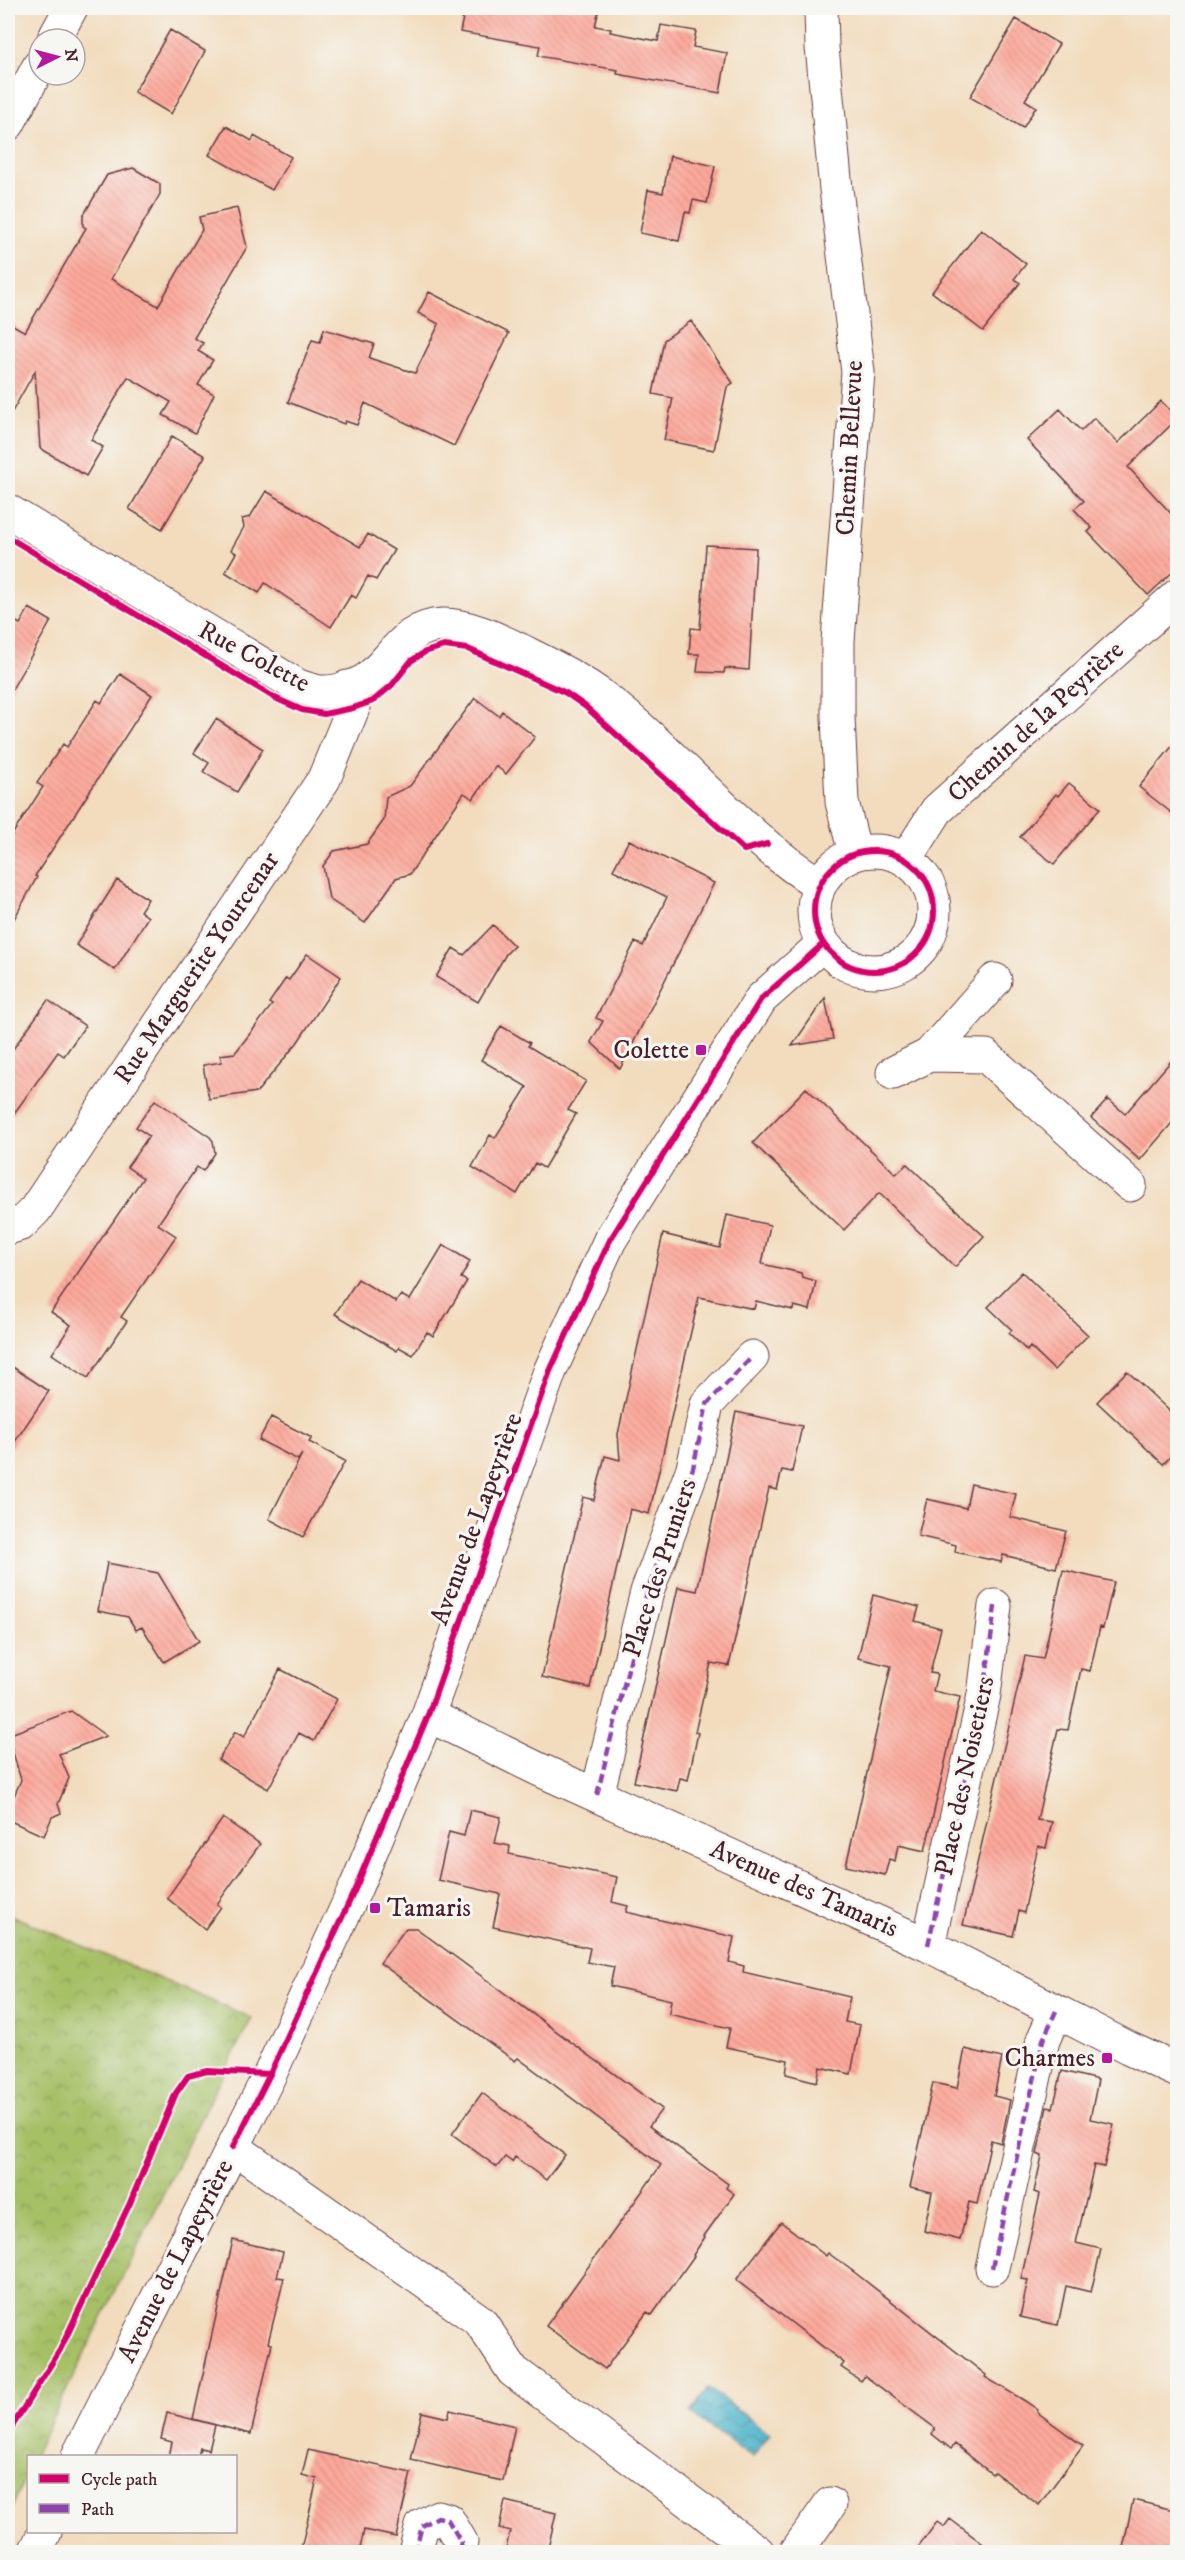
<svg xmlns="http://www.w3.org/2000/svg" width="1185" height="2560" font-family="'IM FELL DW Pica',serif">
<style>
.park{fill:url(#park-crowns);stroke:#787048;stroke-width:1.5}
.water{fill:url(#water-waves);stroke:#4b697a;stroke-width:1.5}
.building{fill:url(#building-back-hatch)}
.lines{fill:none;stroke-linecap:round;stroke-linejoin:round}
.minor-casing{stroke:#633b41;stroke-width:35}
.minor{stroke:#fff;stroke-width:33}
.quiet{stroke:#8e44ad;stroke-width:4.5;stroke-dasharray:9 4.5;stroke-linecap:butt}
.cycleway-casing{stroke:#f6f6f2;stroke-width:10}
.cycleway{stroke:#d6006c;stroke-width:6}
.poi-dot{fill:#b5179e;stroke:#f6f6f2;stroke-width:2}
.labels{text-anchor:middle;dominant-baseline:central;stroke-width:6;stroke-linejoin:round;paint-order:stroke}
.street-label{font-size:26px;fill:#4a1f2b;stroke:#f6f6f2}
.poi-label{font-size:26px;fill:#4a1f2b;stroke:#f6f6f2;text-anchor:end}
</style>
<defs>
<pattern id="park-crowns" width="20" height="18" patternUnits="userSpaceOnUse" patternTransform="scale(1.5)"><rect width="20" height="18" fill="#a6c066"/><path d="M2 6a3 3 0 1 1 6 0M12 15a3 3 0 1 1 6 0" fill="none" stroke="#899b54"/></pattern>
<pattern id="water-waves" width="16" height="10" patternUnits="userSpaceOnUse" patternTransform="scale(1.5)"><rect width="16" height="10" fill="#4cb3ca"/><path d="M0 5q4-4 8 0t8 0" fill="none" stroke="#4191a4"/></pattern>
<pattern id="building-back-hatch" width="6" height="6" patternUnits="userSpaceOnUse" patternTransform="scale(1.5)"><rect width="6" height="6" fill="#fda99b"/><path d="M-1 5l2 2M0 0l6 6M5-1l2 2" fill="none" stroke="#da9186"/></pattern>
</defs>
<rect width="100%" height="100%" fill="#f6f6f2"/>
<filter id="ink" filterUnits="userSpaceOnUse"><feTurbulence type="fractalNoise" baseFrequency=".0167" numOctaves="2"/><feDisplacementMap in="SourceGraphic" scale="12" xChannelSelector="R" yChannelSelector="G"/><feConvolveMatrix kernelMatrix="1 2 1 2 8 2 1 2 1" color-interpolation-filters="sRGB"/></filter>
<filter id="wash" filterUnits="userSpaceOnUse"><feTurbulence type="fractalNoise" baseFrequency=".008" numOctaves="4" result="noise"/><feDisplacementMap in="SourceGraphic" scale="24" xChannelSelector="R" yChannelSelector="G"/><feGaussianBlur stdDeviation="1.35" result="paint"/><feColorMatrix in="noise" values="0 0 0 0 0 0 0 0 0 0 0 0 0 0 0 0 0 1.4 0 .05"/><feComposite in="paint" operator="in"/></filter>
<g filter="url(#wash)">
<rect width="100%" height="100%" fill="#f2dcbd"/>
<path class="park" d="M8 1914 252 2018 211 2097 34 2456H28V2470L8 2517Z"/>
<path class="water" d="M708 2388 770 2434 753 2457 690 2413Z"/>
<g id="blocks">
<path class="building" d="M465 8H583L599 10 595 26 611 29 610 32 658 41 661 25 696 31 693 47 727 53 720 93 617 74 618 70 538 56 540 46 460 32Z
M1016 19 1059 44 1025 100 1036 107 1023 128 970 97Z
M170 30 205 51 171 114 134 92Z
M226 126 252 141 254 136 291 157 272 190 209 155Z
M670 156 715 166 707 203 693 200 690 213 685 212 679 241 640 233 648 190 663 193Z
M133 168 160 184V194L111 279 158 306 202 230 199 217 237 208 247 247 194 338 203 343 198 351 213 360 198 385 214 394 195 433 163 415 171 402 128 377 91 440 103 447 86 476 40 448 35 371 8 419V322L25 332 86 228 83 226V216L107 175Z
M981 229 1026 264 1014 279 1020 283 983 331 932 292Z
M429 292 509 333 454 446 365 403 357 425 345 421 344 424 288 402 312 340 320 342 324 329 374 344 369 358 415 373 439 324 418 313Z
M691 321 733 383 727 387 714 450 664 440 673 398 653 394 664 340Z
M1161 401 1178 418 1128 467 1178 521V567L1148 595 1088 532 1092 528 1074 509 1084 501 1027 440 1060 409 1081 431 1094 418 1118 443Z
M172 436 205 456 162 529 129 509Z
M266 491 360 547 368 534 394 550 376 580 368 576 356 598 351 595 331 627 265 583 259 593 225 572 236 553 231 550 244 527 242 519 250 517Z
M706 545 756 548 749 670 725 668 724 673 697 672 699 654H689L691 628 700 629Z
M29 608 51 621 8 696V617L20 624Z
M120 674 152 695 35 876 37 877 8 930V841L43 787 37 783 63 744 67 747 97 700 101 703Z
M475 698 499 716 502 711 535 737 506 774 496 766 473 799 464 793 410 874 396 878 365 923 329 899 323 866 334 851 367 844 384 820 386 797 410 786Z
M216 719 263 749 237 792 203 772 209 763 194 753Z
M1178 739V818L1139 787Z
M1069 783 1100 808 1054 864 1020 837 1056 794 1058 796Z
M629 840 714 883 620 1069 591 1042 603 1021 596 1018 635 942 643 946 667 897 613 870Z
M117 880 148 899 140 911 148 917 115 970 76 945Z
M493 925 514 946 506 954 478 1002 436 977 453 948 464 955Z
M307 954 341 977 297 1043 257 1092 209 1099 203 1065 222 1062 220 1055 235 1053 272 1005 269 1003 286 978 289 980Z
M825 998 833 1039 792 1046Z
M48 1000 85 1026 64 1056 58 1052 8 1122V1056Z
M501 1026 530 1043 528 1046 586 1081 568 1110 576 1114 544 1168 535 1163 517 1194 472 1167 490 1135 495 1138 527 1087 481 1060Z
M1178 1053V1116L1140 1160 1091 1118 1108 1099 1125 1114Z
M806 1088 896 1174 907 1164 984 1236 955 1267 879 1193 844 1230 753 1143Z
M155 1100 210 1137 213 1141 215 1153 203 1171 197 1167 158 1224 176 1236 121 1317 127 1321 88 1378 52 1354 71 1325 51 1312 143 1178 127 1167 149 1136 136 1127Z
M727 1215 770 1225 762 1264 801 1273 802 1277 816 1281 810 1310 794 1306 793 1310 756 1301 754 1309 699 1297 649 1514 630 1509 590 1688 542 1677 583 1497 594 1500 605 1456 620 1460 618 1434 663 1234 720 1248Z
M443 1245 470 1261 461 1278 467 1281 433 1336 427 1332 413 1355 399 1347 397 1351 335 1314 358 1279 396 1302 401 1295 410 1300Z
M1022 1272 1088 1335 1054 1370 1030 1347 1027 1351 1009 1333 1012 1330 988 1307Z
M8 1364 49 1391 8 1452Z
M1127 1371 1178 1419V1449L1163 1464 1097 1402Z
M736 1412 802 1426 792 1472 782 1470 777 1490 769 1488 729 1666 711 1663 695 1732 698 1733 688 1780 680 1778 677 1791 634 1782 678 1587 697 1591Z
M271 1417 312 1438 309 1442 345 1461 303 1537 269 1519 302 1454 298 1460 259 1440Z
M971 1484 1016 1494 1010 1517 1066 1531 1056 1568 1003 1555 1001 1562 955 1552 956 1545 918 1536 927 1499 966 1508Z
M107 1563 158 1573 199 1641 164 1662 142 1627 136 1630 128 1617 98 1611Z
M1063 1570 1114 1582 1103 1628 1100 1627 1090 1671 1081 1669 1068 1730 1058 1729 1037 1820 1052 1822 1046 1848 1038 1846 1024 1913 1019 1911 1013 1936 963 1925 1025 1656 1043 1659Z
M873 1595 919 1607 915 1621 941 1628 930 1673 937 1674 933 1691 960 1697 925 1851 898 1845 895 1861 889 1859 885 1875 846 1866 891 1666 858 1658Z
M280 1669 337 1699 314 1741 299 1733 268 1789 218 1760 235 1732 244 1737Z
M71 1711 106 1736 59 1754 69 1778 58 1804 61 1813 52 1817 44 1836 8 1820V1810L21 1780 8 1735Z
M470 1810 501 1817 495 1843 510 1846 509 1854 617 1877 612 1902 628 1906 626 1912 734 1937 729 1962 744 1966 743 1972 850 1997 845 2022 860 2025 851 2074 820 2067 817 2082 786 2074 788 2060 726 2047 730 2028 669 2014 671 2000 610 1986 614 1967 587 1962 590 1948 493 1927 500 1894 438 1880 449 1832 464 1836Z
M223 1818 260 1844 217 1904 221 1907 205 1929 167 1898Z
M406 1928H416L662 2109 649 2126 728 2184 726 2188 734 2194 704 2236 705 2237 693 2255 694 2256 652 2315 647 2312 605 2369 546 2326 661 2165 518 2058 515 2061 380 1963Z
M965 2049 1002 2058 994 2096 1010 2100 1001 2143 991 2140 977 2204 969 2202 960 2240 924 2231 932 2192 910 2187 933 2083 957 2088Z
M1062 2071 1098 2080 1090 2119 1114 2124 1104 2167 1094 2165 1076 2243 1101 2249 1091 2292 1066 2286 1058 2325 1020 2317 1028 2280 1021 2279 1040 2194 1034 2192 1042 2156 1037 2154 1047 2107 1053 2108Z
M482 2093 565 2155 546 2180 515 2157 512 2162 505 2157 497 2167 452 2134Z
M781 2222 826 2256 828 2253 854 2272 986 2375 985 2377 1025 2401 1038 2410 1037 2412 1083 2446 1039 2505 994 2472 992 2474 955 2444 951 2449 932 2434 935 2428 865 2376 861 2381 841 2367 844 2363 736 2280Z
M233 2240 283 2252 277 2277 284 2278 268 2343 272 2344 251 2434 193 2419Z
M450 2410 515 2426 503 2481 411 2460 422 2412 448 2418Z
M167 2413 215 2425 209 2450 200 2448 198 2457H169L172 2442 161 2439Z
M308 2450 411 2473 396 2537 364 2530 359 2553H300L317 2479 302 2475Z
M1133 2500 1178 2511V2553H1122Z
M505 2501 556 2513 547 2553H505L510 2531 499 2528Z
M950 2519 995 2553H914L937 2522 944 2527Z"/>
</g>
</g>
<g filter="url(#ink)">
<use href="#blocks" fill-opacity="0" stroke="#633b41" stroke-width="1.5"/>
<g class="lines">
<g class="minor-casing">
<path id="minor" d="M821 8 822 47 836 189 858 372 838 641V717L842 802 855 853
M54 39 71 8
M8 124 39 66
M8 511 298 686C305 688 313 691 320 692 335 693 360 686 371 676 394 656 406 626 443 625 469 625 497 639 520 650 550 665 580 679 607 700 679 756 741 836 819 884
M814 911a60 60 0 1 1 120 0a60 60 0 1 1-120 0Z
M906 859 937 810 1178 595
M929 1055 986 1056 1130 1185
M893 1073 929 1055 995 980
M8 1228 21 1224 35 1210 324 779 353 708 347 687
M428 1715 538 1769 928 1945 1128 2048 1178 2071
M597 1795 647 1592 693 1468 707 1404 752 1357
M928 1945 984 1695 995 1606
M233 2147 480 2321 513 2371 758 2552
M992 2268 1043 2040 1056 2011
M78 2456 270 2074 356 1887 428 1715 550 1371 610 1240 761 999 823 944
M35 2552 45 2532
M415 2552 422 2526 438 2517 448 2520 461 2542 459 2552
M796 2552 830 2504"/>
</g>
<use href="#minor" class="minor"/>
<path class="quiet" d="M597 1795 647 1592 693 1468 707 1404 752 1357
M928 1945 984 1695 995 1606
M992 2268 1043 2040 1056 2011
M415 2552 422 2526 438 2517 448 2520 461 2542 459 2552"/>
<g class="cycleway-casing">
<path id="cycleway" d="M8 537 275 698 302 710 324 714 353 708 373 701 392 685 411 661 425 652 444 646 468 649 566 693 586 707 744 850 767 844
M814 911a60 60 0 1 1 120 0a60 60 0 1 1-120 0Z
M233 2147 270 2074 356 1887 428 1715 550 1371 610 1240 761 999 823 944
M8 2433 60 2350 130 2203 176 2093 188 2076 207 2071 270 2074"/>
</g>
<use href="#cycleway" class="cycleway"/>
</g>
</g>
<g class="poi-dot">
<rect x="695" y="1044" width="12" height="12" rx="3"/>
<rect x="369" y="1902" width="12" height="12" rx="3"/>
<rect x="1101" y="2052" width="12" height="12" rx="3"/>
</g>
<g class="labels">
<g class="street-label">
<text transform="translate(850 448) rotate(-87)">Chemin Bellevue</text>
<text transform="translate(254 657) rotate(28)">Rue Colette</text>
<text transform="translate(1036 722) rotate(-42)">Chemin de la Peyrière</text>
<text transform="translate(197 968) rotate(-56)">Rue Marguerite Yourcenar</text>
<text transform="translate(477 1519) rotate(-70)">Avenue de Lapeyrière</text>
<text transform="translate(660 1568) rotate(-72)">Place des Pruniers</text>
<text transform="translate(965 1776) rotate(-78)">Place des Noisetiers</text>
<text transform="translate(804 1889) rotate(24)">Avenue des Tamaris</text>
<text transform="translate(176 2261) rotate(-63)">Avenue de Lapeyrière</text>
</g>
<g class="poi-label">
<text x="689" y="1050">Colette</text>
<text x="387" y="1908" text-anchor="start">Tamaris</text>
<text x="1095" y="2058">Charmes</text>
</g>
</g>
<rect width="1185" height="2560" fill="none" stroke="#f6f6f2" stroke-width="30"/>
<rect x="27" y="2455" width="210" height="78" fill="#f6f6f2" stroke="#b1a0a2" stroke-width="1.5"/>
<rect x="39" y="2474" width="30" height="9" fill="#d6006c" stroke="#b1a0a2" stroke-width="1.5"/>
<text x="81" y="2485" font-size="18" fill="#4a1f2b">Cycle path</text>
<rect x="39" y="2504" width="30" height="9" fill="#8e44ad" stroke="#b1a0a2" stroke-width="1.5"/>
<text x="81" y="2515" font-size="18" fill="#4a1f2b">Path</text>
<g transform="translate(57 57) rotate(84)"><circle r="28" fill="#f6f6f2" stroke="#b1a0a2" stroke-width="1.5"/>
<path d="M0-4.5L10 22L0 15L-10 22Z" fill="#b5179e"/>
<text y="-9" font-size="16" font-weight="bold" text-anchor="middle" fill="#4a1f2b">N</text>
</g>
</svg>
